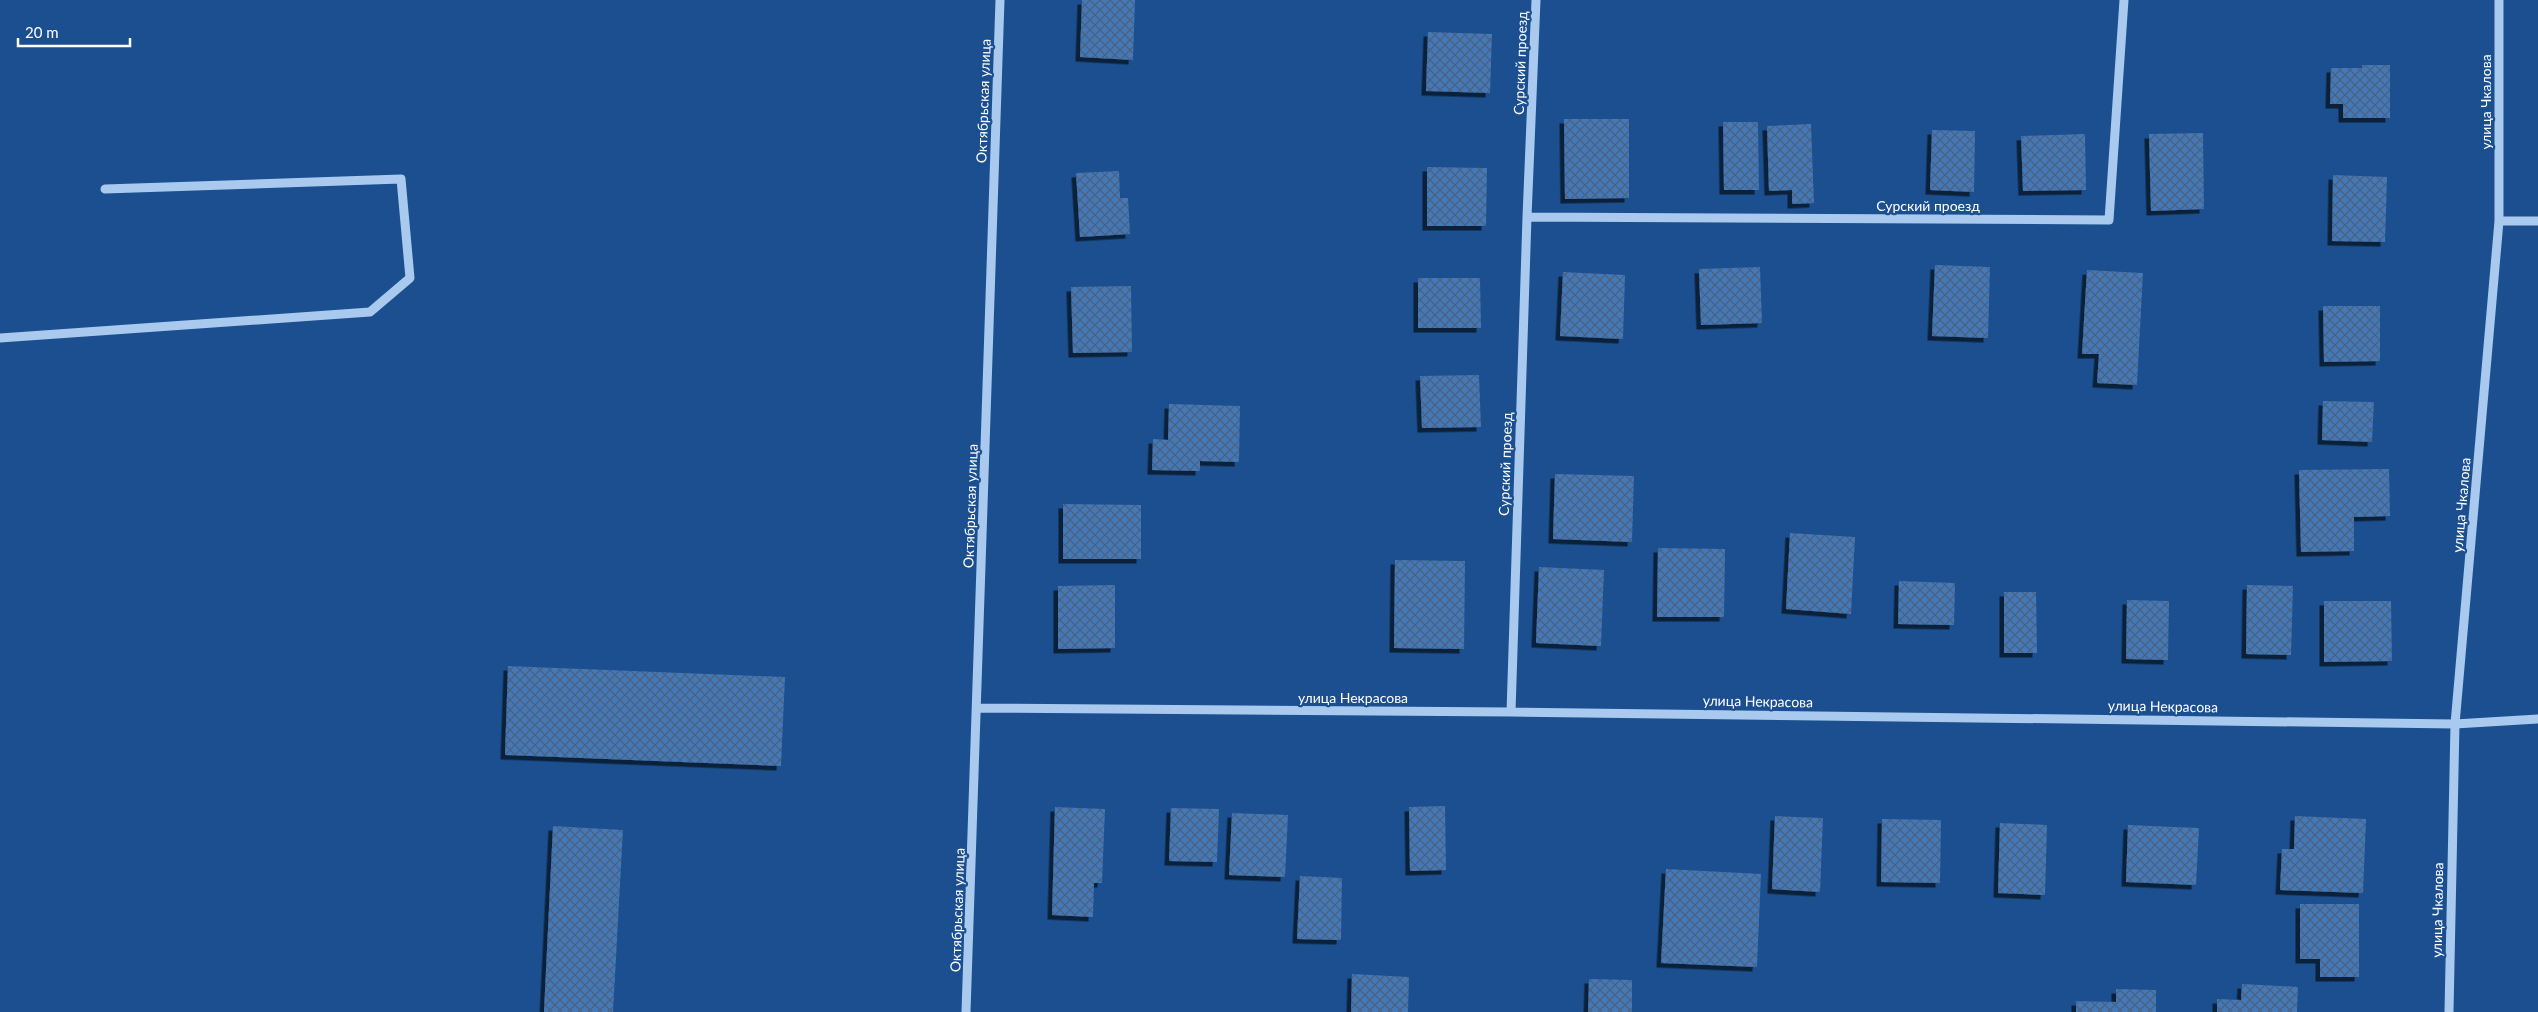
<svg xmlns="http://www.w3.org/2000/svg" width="2538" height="1012" font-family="Lato,sans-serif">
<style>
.building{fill:url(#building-cross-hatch);filter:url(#shadow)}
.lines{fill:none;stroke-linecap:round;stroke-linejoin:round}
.minor{stroke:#a9c9ee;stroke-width:9}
.labels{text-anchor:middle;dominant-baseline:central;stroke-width:4.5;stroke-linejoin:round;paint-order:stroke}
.street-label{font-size:14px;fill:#fff;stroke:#1b4f8f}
</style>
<defs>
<pattern id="building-cross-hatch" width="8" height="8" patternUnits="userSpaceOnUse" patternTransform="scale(1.25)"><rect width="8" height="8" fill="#4478b7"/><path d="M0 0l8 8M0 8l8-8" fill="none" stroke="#486282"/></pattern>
<filter id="shadow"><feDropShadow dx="-4.5" dy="4.5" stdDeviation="0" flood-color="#0009"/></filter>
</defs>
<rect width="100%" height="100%" fill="#1b4f8f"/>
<path class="building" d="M1082 0H1135L1133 60 1080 57Z
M1428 32 1492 34 1490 93 1426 91Z
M2362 65H2390V118H2343V104H2330L2331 68H2362Z
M1564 119H1629V198L1565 199Z
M1723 122H1758L1759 190H1724Z
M1811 124 1814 203 1792 204V190L1769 191 1767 126Z
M1932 130 1975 131 1974 192 1930 190Z
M2203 133 2204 209 2151 211 2149 134Z
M2085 134 2086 190 2023 191 2021 136Z
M1427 167 1487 168 1486 226H1427Z
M1119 171 1120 198H1128L1130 234 1080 237 1076 173Z
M2333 175 2387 177 2385 242 2332 241Z
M1935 265 1990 267 1988 338 1932 336Z
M1760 267 1762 323 1701 325 1699 269Z
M2087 270 2143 273 2137 385 2097 383 2099 354H2082Z
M1563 272 1625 275 1623 339 1560 336Z
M1418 278H1480L1481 328H1418Z
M1131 286 1132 352 1073 353 1071 287Z
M2323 306H2380V361L2324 362Z
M1479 375 1481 427 1422 428 1420 376Z
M2323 401 2374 402 2372 442 2322 440Z
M1169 404 1240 406 1239 462 1200 461V471L1152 470 1153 439 1168 440Z
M2389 469 2390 516 2354 517V551L2301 552 2299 470Z
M1555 474 1634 476 1632 542 1553 539Z
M1063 504 1141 505V559H1063Z
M1790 533 1855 537 1851 614 1786 609Z
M1658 548 1725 549 1724 617H1657Z
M1395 560 1465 561 1464 649 1394 648Z
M1539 567 1604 570 1601 646 1536 643Z
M1899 581 1955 583 1954 625 1898 624Z
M1115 585V648L1058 649V586Z
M2247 585 2293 586 2291 655 2246 654Z
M2004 592H2036L2037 653H2004Z
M2127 600 2169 601 2168 660 2126 659Z
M2324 601H2391L2392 661 2324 662Z
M508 666 785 677 781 766 505 755Z
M1445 806 1446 870 1410 871 1409 807Z
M1055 807 1105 809 1102 883H1094L1093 917 1052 915Z
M1171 808 1219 809 1217 862 1169 861Z
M1232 813 1288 815 1285 877 1229 875Z
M1775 816 1823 818 1820 892 1772 889Z
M2295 816 2366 819 2363 893 2280 890 2282 849H2294Z
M1882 819 1941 820 1940 883 1881 882Z
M2000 823 2047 825 2045 895 1998 893Z
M2128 825 2199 828 2196 885 2126 882Z
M553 826 623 830 613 1012H544Z
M1666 869 1761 874 1757 967 1661 963Z
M1300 876 1342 878 1341 940 1297 939Z
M2300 904H2359V977H2320V959H2300Z
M1352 974 1409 977 1408 1012H1351Z
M1589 979 1632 980V1012H1588Z
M2242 984 2298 987 2297 1012H2217V999L2241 1000Z
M2116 989 2156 990V1012H2076V1001L2116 1002Z"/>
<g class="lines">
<path class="minor" d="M1536 0 1527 217 2109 220 2124 0
M2499 221H2538
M0 338 370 312 410 278 401 179 105 189
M978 708 1511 712 2455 724 2538 719
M1511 712 1527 217
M966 1012 1000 0
M2449 1012 2455 724 2499 221V0"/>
</g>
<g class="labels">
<g class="street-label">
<text transform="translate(1520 63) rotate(-88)">Сурский проезд</text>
<text transform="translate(983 101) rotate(-88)">Октябрьская улица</text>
<text transform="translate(2485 102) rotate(-90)">улица Чкалова</text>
<text x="1928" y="205">Сурский проезд</text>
<text transform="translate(1505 464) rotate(-88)">Сурский проезд</text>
<text transform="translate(2461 505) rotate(-85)">улица Чкалова</text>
<text transform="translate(970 506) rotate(-88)">Октябрьская улица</text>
<text x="1353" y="697">улица Некрасова</text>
<text transform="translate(1758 701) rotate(1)">улица Некрасова</text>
<text transform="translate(2163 706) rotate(1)">улица Некрасова</text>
<text transform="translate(957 910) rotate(-88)">Октябрьская улица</text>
<text transform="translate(2437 910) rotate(-89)">улица Чкалова</text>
</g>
</g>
<path d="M18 38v8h112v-8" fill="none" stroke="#ffffff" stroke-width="2.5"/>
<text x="25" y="38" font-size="15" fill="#ffffff" stroke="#1b4f8f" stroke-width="4" paint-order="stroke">20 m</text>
</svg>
